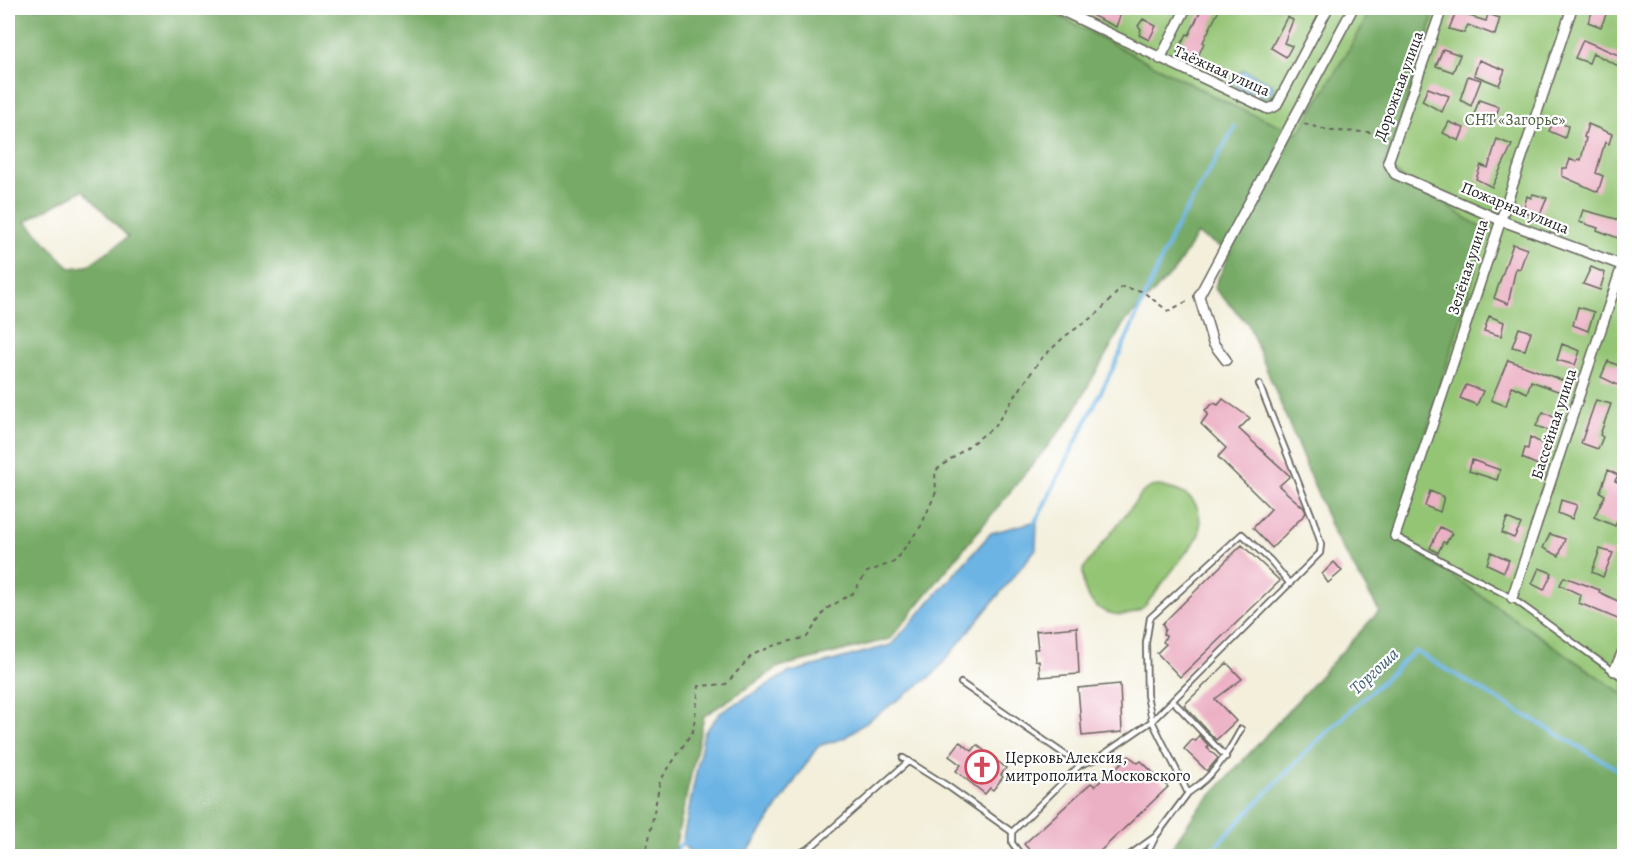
<svg xmlns="http://www.w3.org/2000/svg" width="1632" height="864" font-family="Alegreya,serif">
<style>
.green{fill:#94c575;stroke:#587048;stroke-width:1.5}
.forest{fill:#7a6;stroke:#4a6341;stroke-width:1.5;fill-rule:evenodd}
.water{fill:#6cb4e4;stroke:#446880;stroke-width:1.5}
.lines{fill:none;stroke-linecap:round;stroke-linejoin:round}
.stream{stroke:#6cb4e4;stroke-width:4}
.building{fill:#ecb0c4}
.lane-casing{stroke:#67665f;stroke-width:8}
.street-casing{stroke:#67665f;stroke-width:12}
.path{stroke:#67665f;stroke-width:2;stroke-dasharray:4.5 4.5;stroke-linecap:butt}
.lane{stroke:#fff;stroke-width:4.5}
.street{stroke:#fff;stroke-width:9}
.labels{text-anchor:middle;dominant-baseline:central;stroke-width:4.5;stroke-linejoin:round;paint-order:stroke}
.street-label{font-size:16px;fill:#1c1c1c;stroke:#fff}
.park-label{font-size:16px;fill:#4c6040;stroke:#fff}
.poi-label{font-size:16px;fill:#1c1c1c;stroke:#fff;text-anchor:start}
.water-label{font-size:18px;font-style:italic;fill:#406076;stroke:#fff}
</style>
<rect width="100%" height="100%" fill="#fff"/>
<filter id="ink" filterUnits="userSpaceOnUse"><feTurbulence type="fractalNoise" baseFrequency=".0167" numOctaves="2"/><feDisplacementMap in="SourceGraphic" scale="12" xChannelSelector="R" yChannelSelector="G"/><feConvolveMatrix kernelMatrix="1 2 1 2 8 2 1 2 1" color-interpolation-filters="sRGB"/></filter>
<filter id="wash" filterUnits="userSpaceOnUse"><feTurbulence type="fractalNoise" baseFrequency=".008" numOctaves="4" result="noise"/><feDisplacementMap in="SourceGraphic" scale="24" xChannelSelector="R" yChannelSelector="G"/><feGaussianBlur stdDeviation="1.35" result="paint"/><feColorMatrix in="noise" values="0 0 0 0 0 0 0 0 0 0 0 0 0 0 0 0 0 1.4 0 .05"/><feComposite in="paint" operator="in"/></filter>
<g filter="url(#wash)">
<rect width="100%" height="100%" fill="#f3efdb"/>
<path class="green" d="M1043 8H1371L1360 31 1299 133 1235 107Z
M1435 8H1624V695L1395 536V174L1385 166 1424 50Z
M1159 486C1191 492 1204 502 1199 536L1145 606C1127 621 1097 616 1086 593 1082 586 1083 577 1083 569L1142 493 1151 487Z"/>
<path class="forest" d="M8 8H1043L1235 107 1299 133 1360 31 1371 8H1435L1424 50 1385 166 1487 231 1395 536 1624 695V856H1166L1195 813 1379 611 1333 532 1248 324 1214 288 1230 252 1197 234 1175 270 1124 323 1069 420 890 639 779 667 704 716 673 856H8ZM83 190 128 237 87 266 70 268 26 221Z"/>
<path class="water" d="M1245 70 1272 84 1274 88 1267 97C1261 96 1257 92 1251 92 1242 90 1240 90 1234 82L1241 71Z
M1037 521 1036 549 933 675 844 738 818 746 745 856H694L682 844 704 733 721 712 788 673 891 645 991 533Z"/>
<g class="lines">
<path class="stream" d="M1035 523 1116 362 1173 233 1235 127
M671 856 685 840
M1206 856 1312 746 1415 651 1624 773"/>
</g>
<g id="blocks">
<path class="building" d="M1097 8H1106L1120 16 1116 27 1093 16Z
M1202 8H1220L1203 42 1204 43 1196 61 1177 52 1187 34 1189 35Z
M1594 8 1607 12 1601 27 1588 22Z
M1456 12 1486 21 1488 14 1500 18 1495 35 1468 25 1464 33 1449 29Z
M1287 17 1293 20 1284 43 1292 46 1286 57 1271 48Z
M1143 19 1156 26 1149 40 1139 35 1141 29 1138 26Z
M1583 40 1623 57 1620 67 1593 53 1589 63 1575 58Z
M1443 49 1460 55 1453 72 1436 66Z
M1479 60 1505 70 1499 85 1474 75Z
M1468 76 1481 80 1471 106 1460 100Z
M1428 88 1449 96 1442 112 1422 101Z
M1479 100 1499 107 1493 125 1473 118Z
M1554 121 1568 126 1565 138 1549 131Z
M1449 122 1464 128 1459 141 1443 133Z
M1588 124 1612 134 1609 144 1605 142 1596 173 1603 176 1598 192 1562 176V168H1567L1570 159 1576 162 1578 159 1581 160 1586 138 1584 137Z
M1497 139 1512 145 1492 187 1476 179 1481 165 1488 168Z
M1533 194 1547 198 1539 217 1523 212 1527 196 1531 198Z
M1583 210 1624 221 1618 238 1597 230 1598 228 1579 222Z
M1513 244 1527 249 1520 269 1516 268 1508 304 1494 298Z
M1591 267 1605 273 1600 290 1583 284Z
M1578 307 1594 312 1588 331 1573 325Z
M1489 316 1504 322 1501 336 1484 331Z
M1519 328 1531 332 1525 350 1512 347Z
M1562 344 1580 351 1575 365 1557 360Z
M1508 360 1567 382 1563 393 1531 381 1527 393 1512 386 1506 406 1491 400Z
M1608 361 1624 368V388L1601 377Z
M1466 385 1483 391 1477 405 1460 398Z
M1223 399 1250 418 1239 429 1290 476 1279 486 1304 508 1306 513 1272 548 1253 528 1271 509 1218 457 1226 448 1201 424 1208 414 1205 410 1214 403 1218 405Z
M1596 400 1611 404 1600 435 1603 437 1598 449 1581 443Z
M1543 412 1556 418 1551 431 1536 426Z
M1530 437 1545 445 1542 454 1544 455 1540 466 1522 458 1525 448 1528 449Z
M1472 460 1500 470 1497 480 1469 471Z
M1608 470 1618 475 1615 481 1624 485V509H1622L1615 526 1594 517 1605 495 1600 492Z
M1430 491 1444 497 1440 512 1425 506Z
M1561 500 1577 505 1572 519 1558 513Z
M1507 518 1521 524 1514 538 1502 533Z
M1440 527 1452 533 1446 543 1443 542 1438 553 1430 548Z
M1550 534 1565 539 1559 556 1543 548Z
M1242 545 1280 581 1180 677 1157 653 1166 644 1163 642 1166 636 1163 634 1165 629 1162 624Z
M1600 549 1613 553 1603 577 1592 572Z
M1491 552 1509 560 1504 572 1487 564Z
M1334 562 1342 571 1328 583 1322 574Z
M1539 568 1552 573 1544 590 1532 584Z
M1564 577 1600 590 1599 592 1624 604 1620 620 1579 603 1581 595 1560 585Z
M1077 627 1079 674 1040 677 1039 661 1035 660 1034 649H1038L1036 631Z
M1227 663 1242 679 1215 699 1236 721 1216 740 1184 705Z
M1120 684 1122 732 1082 736 1078 688Z
M1199 735 1209 746 1207 748 1218 758 1207 771 1184 749 1192 740 1196 741Z
M960 742 972 751 977 745 1006 768 1001 775 1003 777 993 790 990 788 985 794 956 771 961 765 949 756Z
M1129 756 1138 763 1141 761 1168 787 1095 856H1035L1024 844 1091 783 1095 786Z"/>
</g>
</g>
<g filter="url(#ink)">
<use href="#blocks" fill-opacity="0" stroke="#67665f" stroke-width="1.5"/>
<g class="lines">
<g class="lane-casing">
<path id="lane" d="M1395 536 1512 598 1624 679
M961 683 1080 765 1098 758 1152 721 1320 553 1321 544 1313 519 1259 384
M1173 701 1226 757
M903 758 949 787 1012 832 1080 765
M1188 793C1213 777 1227 755 1241 729
M1012 832V843L1022 856
M795 856 811 847 909 761
M1128 856 1156 836
M1146 856 1156 836 1188 793 1152 721 1147 695 1146 643 1150 618 1242 534 1271 561 1290 584"/>
</g>
<g class="street-casing">
<path id="street" d="M1056 8 1268 109 1276 106 1328 8
M1442 8 1388 162 1395 174 1500 220 1624 266
M1160 59 1186 8
M1226 360 1213 343 1199 296 1353 8
M1395 536 1572 8
M1512 598 1624 260
M1614 671 1624 649"/>
</g>
<path class="path" d="M1304 124 1332 131 1369 132 1387 136
M642 856 648 844 660 781 693 731 699 686 726 684 752 655 775 645 807 637 826 609 853 593 867 572 894 562 921 526 936 492 935 471 994 427 1040 360 1064 337 1098 313 1122 287 1142 291 1168 311 1188 301"/>
<use href="#lane" class="lane"/>
<use href="#street" class="street"/>
</g>
</g>
<defs>
<g id="church-ring" transform="scale(1.725)"><circle r="9.5" fill="#fff" stroke="#d1495b" stroke-width="1.5"/><path d="M-1.2-6h2.4v3.5h3.3v2.4h-3.3V6h-2.4V-.1h-3.3v-2.4h3.3Z" fill="#d1495b"/></g>
</defs>
<g fill-rule="evenodd">
<use href="#church-ring" x="982" y="767"/>
</g>
<g class="labels">
<g class="street-label">
<text transform="translate(1222 71) rotate(24)">Таёжная улица</text>
<text transform="translate(1399 86) rotate(-70)">Дорожная улица</text>
<text transform="translate(1515 208) rotate(22)">Пожарная улица</text>
<text transform="translate(1468 267) rotate(-72)">Зелёная улица</text>
<text transform="translate(1554 424) rotate(-72)">Бассейная улица</text>
</g>
<g class="park-label">
<text x="1515" y="120">СНТ «Загорье»</text>
</g>
<g class="poi-label">
<text x="1005" y="758">Церковь Алексия,<tspan x="1005" dy="18">митрополита Московского</tspan></text>
</g>
<g class="water-label">
<text transform="translate(1374 671) rotate(-43)">Торгоша</text>
</g>
</g>
<rect width="1632" height="864" fill="none" stroke="#fff" stroke-width="30"/>
</svg>
